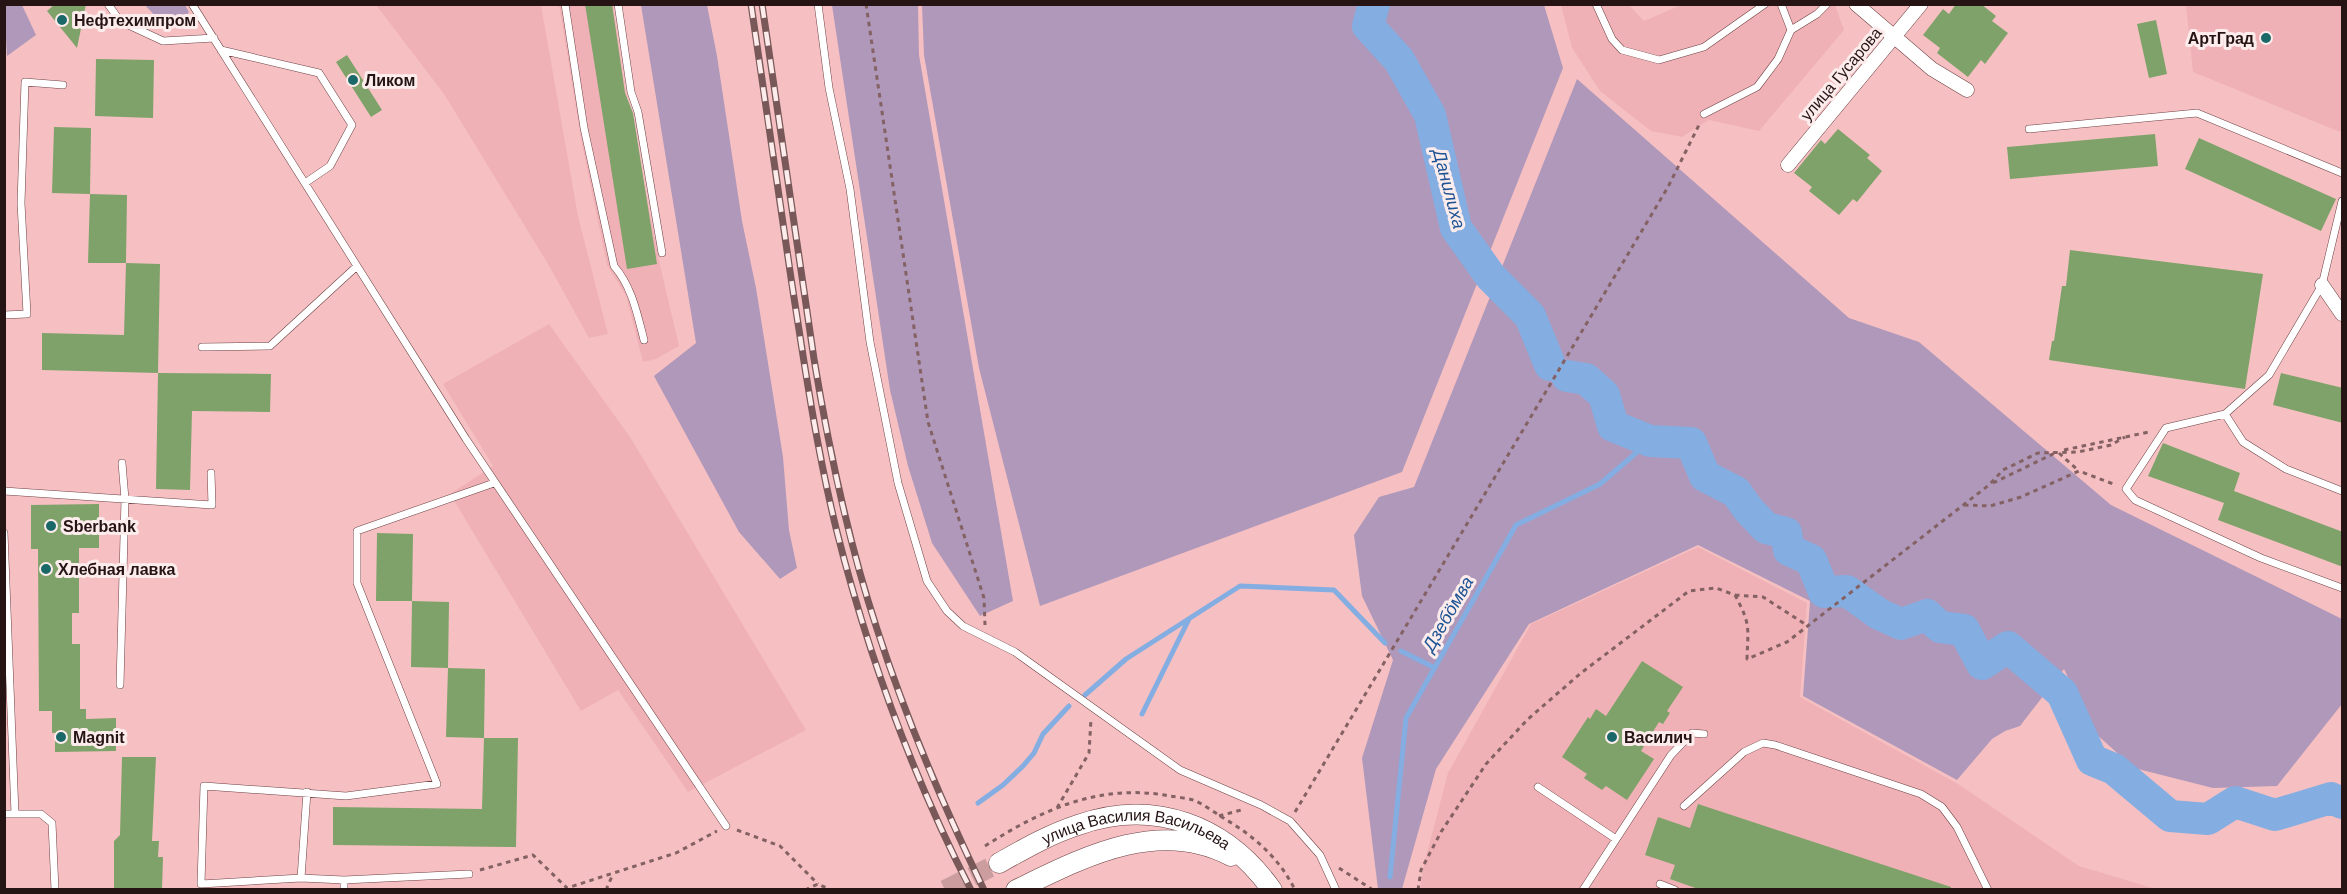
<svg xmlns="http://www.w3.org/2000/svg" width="2347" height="894" font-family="Arial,sans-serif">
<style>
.built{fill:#efb1b5}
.green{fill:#af98ba}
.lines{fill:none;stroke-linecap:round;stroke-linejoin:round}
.stream{stroke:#84ade2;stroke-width:5}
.river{stroke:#84ade2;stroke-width:32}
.building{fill:#7ea26a}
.secondary-tunnel{stroke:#cc9d9f;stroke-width:20;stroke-dasharray:20 10;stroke-linecap:butt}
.lane-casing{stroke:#6d4144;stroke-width:8}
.street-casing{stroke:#6d4144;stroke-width:15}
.secondary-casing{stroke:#6d4144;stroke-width:21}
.path{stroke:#846163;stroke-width:3;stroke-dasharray:4.5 4.5;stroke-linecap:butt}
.lane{stroke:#fff;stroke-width:7}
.street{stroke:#fff;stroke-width:14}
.secondary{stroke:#fff;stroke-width:20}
.rail-casing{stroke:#785859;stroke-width:7}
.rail{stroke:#fdecec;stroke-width:4.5;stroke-dasharray:14;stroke-linecap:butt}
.poi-dot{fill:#1b6868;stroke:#fdecec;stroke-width:2}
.labels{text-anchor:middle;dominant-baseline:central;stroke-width:6;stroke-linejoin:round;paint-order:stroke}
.poi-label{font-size:16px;font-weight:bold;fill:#261314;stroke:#fdecec;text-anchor:start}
.street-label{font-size:16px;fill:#261314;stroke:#fdecec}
.water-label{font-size:18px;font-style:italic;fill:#1e5494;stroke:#fdecec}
</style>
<rect width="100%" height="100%" fill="#f6c0c2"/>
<path class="built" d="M376 5H541L578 216 608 334 589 338 548 264 444 94Z
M559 5H613L624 83 660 265 679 346 656 359 643 362 626 296 607 265 582 144Z
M1561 5H1629L1644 21 1681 5H1835L1844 30 1759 131 1709 120 1682 137 1651 131 1600 91 1572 48Z
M2186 5H2342V128L2340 132 2193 72Z
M549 324 630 437 806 730 688 792 618 690 581 711 450 494 493 466 443 384Z
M1698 547 1807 603 1800 697 1958 784 2079 866 2156 889 1420 890 1424 864 1448 773 1531 624Z"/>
<path class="green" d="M4 5H22L36 35 7 56Z
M145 5H185L189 12 180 24 157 18Z
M641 5H707L717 56 742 221 756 288 783 457 789 530 797 568 780 579 739 532 654 376 696 343Z
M832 5H918L919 55 1013 601 980 616 932 543 908 466 890 390Z
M922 5H1544L1563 68 1402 472 1040 606 979 368 924 55Z
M1577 79 1849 318 1919 342 2111 505 2342 619V704L2277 786 2213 788 2134 768 2095 733 2064 669 2020 726 2005 731 1992 739 1957 780 1803 696 1810 601 1698 545 1529 624 1436 769 1402 889H1378L1362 758 1393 660 1362 596 1354 535 1379 497 1414 487Z"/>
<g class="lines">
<path class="stream" d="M1401 651 1435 668
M1085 695 1126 659 1240 586 1334 590 1385 643
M1142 714 1189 619
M978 803 1003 785 1023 766 1034 753 1043 734 1069 706
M1390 877 1406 718 1516 525 1600 484 1650 441"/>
<path class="river" d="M1374 4 1368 26 1399 60 1430 115 1456 228 1491 277 1530 316 1550 365
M1567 376 1586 379 1604 395 1613 426 1650 441 1691 443 1705 476 1736 492 1748 509 1766 528 1786 533 1789 550 1811 560 1824 592 1847 591 1879 614 1901 624 1927 615 1940 627 1964 630 1982 664 2008 647 2062 693 2092 760 2114 769 2170 816 2208 819 2235 802 2275 815 2331 798 2342 803"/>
</g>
<path class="building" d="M55 4H86L77 48 47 11Z
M585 4H612L625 93 633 113 657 264 627 269Z
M1956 4H1981L1996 16 1992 21 2008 33 1985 64 1981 60 1968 77 1937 53 1940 48 1923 35 1943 9 1949 14Z
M2156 20 2167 74 2149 78 2137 24Z
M347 55 382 110 371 117 336 62Z
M96 59 154 60 153 118 95 116Z
M54 127 91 128 90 194 52 193Z
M1838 129 1870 155 1867 158 1882 171 1857 202 1853 199 1839 215 1809 191 1812 187 1794 173 1821 140 1825 144Z
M2155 134 2158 166 2010 179 2007 147Z
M2199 138 2336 199 2321 231 2185 169Z
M90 194 127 195 126 263H88Z
M2070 250 2263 274 2245 389 2049 360 2052 341H2054L2062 286H2066Z
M126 263 160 264 158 373 42 370V333L124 335Z
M158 373 271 374 270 412 192 411 190 490 156 489Z
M2281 373 2343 388V423L2273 405Z
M2163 443 2240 473 2234 491 2343 532V567L2218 520 2224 503 2148 476Z
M99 504V548H79V613H72V644H80V709H86V719L116 718V751L55 752V733H52V711H39L38 549H31V505Z
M377 533 413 534 412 601H376Z
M412 601 449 602 448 668 411 667Z
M1642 661 1683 687 1667 711 1670 713 1663 724 1659 722 1641 751 1654 759 1627 800 1606 786 1602 790 1584 778 1587 774 1562 757 1588 717 1590 719 1596 709 1606 716Z
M448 668 485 669 484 738 446 737Z
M484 738H518L516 847 333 845V807L482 809Z
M122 757H156L152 841H159L158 857H163L162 890H114V841L120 835Z
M1698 804 1951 887V890H1701L1670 879 1675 865 1645 855 1658 817 1690 828Z"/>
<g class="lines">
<path class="secondary-tunnel" d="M945 890 999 863"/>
<g class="lane-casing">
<path id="lane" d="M108 4 120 21 163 41 214 38
M192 4 466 439 726 826
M565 4 584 128 614 266C632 287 637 313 644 340
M618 4 631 92 638 112 662 253
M818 4 829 88 850 189 870 342 898 483 927 581 947 611 963 626 1015 652 1180 770 1261 805 1290 821 1320 855 1336 890
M1596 4 1612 39 1622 50 1659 60 1704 47 1765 4
M1781 4 1791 30
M221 50 319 73 352 125 330 166 305 183
M1704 114 1757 87 1778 59 1791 30 1817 14 1827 4
M2029 129 2197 113 2342 173
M2342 201 2322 285 2269 375 2225 414 2166 428 2126 489 2135 500 2261 558 2342 588
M4 315 27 314 21 203 25 82 63 85
M202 347 270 346 357 266
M2225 414 2243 442 2286 469 2342 491
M4 491 212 505 211 473
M4 533 15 814
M120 685 125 499 122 463
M1538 787 1616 839
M1684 806 1744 752 1763 743 1775 745 1921 794 1942 807 1957 827 1988 890
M4 814H41L52 823 55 890
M301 878 307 792
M344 880 469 874
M1660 884 1675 890
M344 890V880L301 878 201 884 204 786 346 796 437 784 357 583V531L494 483
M1583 890 1671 755 1692 733 1704 734"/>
</g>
<g class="street-casing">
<path id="street" d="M1856 4 1932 69 1967 90
M1788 165 1921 4
M2322 285 2342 314"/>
</g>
<g class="secondary-casing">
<g id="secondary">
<path id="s1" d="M999 863C1024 849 1050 834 1078 825 1154 798 1226 825 1272 890"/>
<path d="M1016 890C1082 858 1158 817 1231 856"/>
</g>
</g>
<path class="path" d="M866 4 928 422 984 598 985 625
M2064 450 2149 432
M2059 453 2079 471
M1993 483 2055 453
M1964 505 1990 506 2021 497 2079 471 2116 485
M1735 595 1763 597 1808 626
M1057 808 1089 753 1091 719
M1295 812 1668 187 1699 125
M1219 816 1241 810
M737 830 780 846 818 884
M985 846C1043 809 1100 783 1170 796 1177 797 1186 798 1193 800 1204 804 1215 813 1225 819 1254 836 1280 859 1295 890
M1339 868 1373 890
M480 870 533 855 567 888 676 853 717 831
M606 890 613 874
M805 890 818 884 831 890
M1418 890 1421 870 1441 832 1486 764 1528 719 1581 673 1689 591 1716 588 1735 595C1751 625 1748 627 1747 659L1787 642 1989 485 2003 470 2038 453 2078 452 2111 445 2125 437"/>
<use href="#lane" class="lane"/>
<use href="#street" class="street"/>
<use href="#secondary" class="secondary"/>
<g class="rail-casing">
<path id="rail" d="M751 4C764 96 778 187 791 278 804 362 816 446 836 528 867 652 912 775 971 890
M762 4 814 359C829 450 848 541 877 629 906 719 943 805 984 890"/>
</g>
<use href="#rail" class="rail"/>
</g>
<g class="poi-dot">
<circle cx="62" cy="20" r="6"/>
<circle cx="2266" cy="38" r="6"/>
<circle cx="353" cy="80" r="6"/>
<circle cx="51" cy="526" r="6"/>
<circle cx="46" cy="569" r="6"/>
<circle cx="61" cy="737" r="6"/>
<circle cx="1612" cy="737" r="6"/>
</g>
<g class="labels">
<g class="poi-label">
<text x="74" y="20">Нефтехимпром</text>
<text x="2254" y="38" text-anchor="end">АртГрад</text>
<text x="365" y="80">Ликом</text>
<text x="63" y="526">Sberbank</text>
<text x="58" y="569">Хлебная лавка</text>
<text x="73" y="737">Magnit</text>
<text x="1624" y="737">Василич</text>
</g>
<g class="street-label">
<text transform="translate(1841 74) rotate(-50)">улица Гусарова</text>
<text stroke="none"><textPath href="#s1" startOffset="148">улица Василия Васильева</textPath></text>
</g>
<g class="water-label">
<text transform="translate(1449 189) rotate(75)">Данилиха</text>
<text transform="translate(1448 614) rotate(-60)">Дзебӧмва</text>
</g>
</g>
<rect width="2347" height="894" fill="none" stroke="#261314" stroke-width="12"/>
</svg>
